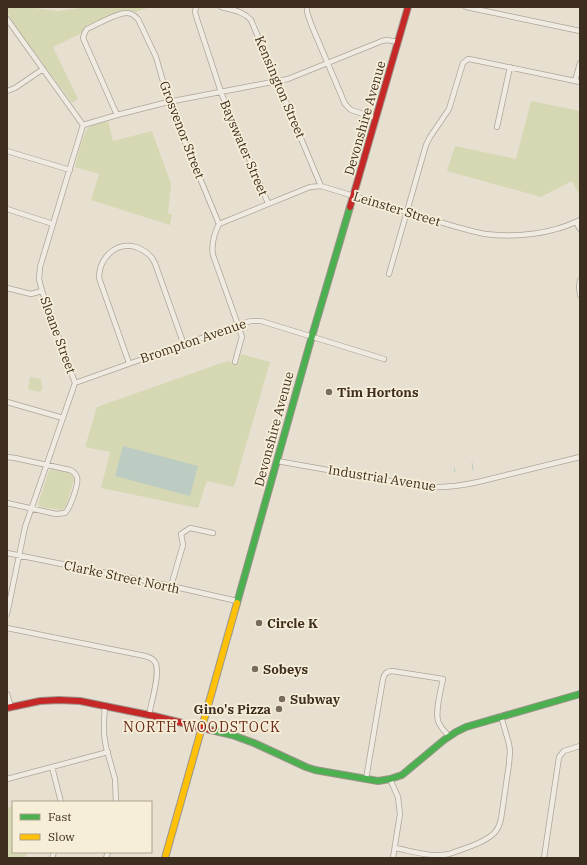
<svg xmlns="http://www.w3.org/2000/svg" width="587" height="865" font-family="'IBM Plex Serif',serif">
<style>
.green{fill:#d6d7b3}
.water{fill:#bcccc2}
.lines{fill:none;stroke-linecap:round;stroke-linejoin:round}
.stream{stroke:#bcccc2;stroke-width:1}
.street-casing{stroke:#ada599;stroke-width:6}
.fast-casing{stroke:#9c958a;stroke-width:8}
.slow-casing{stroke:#9c958a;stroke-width:8}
.jam-casing{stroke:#9c958a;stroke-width:8}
.street{stroke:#efebe3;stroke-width:4.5}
.fast{stroke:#4caf50;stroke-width:6}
.slow{stroke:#ffc107;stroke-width:6}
.jam{stroke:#c62828;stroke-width:6}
.poi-dot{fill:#786c5e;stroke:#f7eed8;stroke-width:1.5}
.labels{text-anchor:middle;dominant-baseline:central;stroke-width:3.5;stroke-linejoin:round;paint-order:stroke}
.street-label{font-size:13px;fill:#3d2e20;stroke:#f7eed8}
.poi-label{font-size:13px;font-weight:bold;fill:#3d2e20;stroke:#f7eed8;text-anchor:start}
.neighbourhood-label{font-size:14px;letter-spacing:1px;fill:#6b2e1e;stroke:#f7eed8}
</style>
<rect width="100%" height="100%" fill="#e7e0d1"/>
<path class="green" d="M7 7H27L57 11 87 7H150L136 12 128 10 118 12 89 25 84 28 82 33 53 47 78 99 72 103 13 23 7 11Z
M531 101 580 111V196L572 181 541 197 447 171 455 146 516 159Z
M108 121 113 141 152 131 171 184 168 214H172L170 225 91 200 99 174 75 167C77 158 83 132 89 127 94 124 102 123 108 121Z
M241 354 270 362 234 487 207 481 198 508 101 488 110 452 85 447 97 407 227 361 238 364Z
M30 377 41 379 42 390 39 392 28 389Z
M52 469C60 470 73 471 74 480L66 506 62 510 42 507 39 506 38 504 49 471Z
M13 806V852H27L25 858H7V808Z"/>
<path class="water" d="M123 446 198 466 190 496 115 476Z"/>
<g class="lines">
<path class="stream" d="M472 463 473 470
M454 468 455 472"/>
<g class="street-casing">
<path id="street" d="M196 7 195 12 197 19 222 95 268 203
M221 7C232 10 243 11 251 20L321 186
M307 7V12L311 24 345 104 351 110 376 118
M466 7 580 31
M7 19 83 125
M575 81 580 63
M7 91 15 88 43 69
M117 115 83 38 85 32 87 29C96 25 118 12 127 13 132 13 135 16 138 19L156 57 170 106 219 224
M83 125 117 115 168 102 288 79 382 41 387 40 398 42
M497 127 510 67
M7 151 70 170
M7 209 53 224
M576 222 580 229
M219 224 310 187 321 186C355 196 389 207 423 217 443 223 464 230 485 234 516 238 552 234 580 220
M219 224C214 234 211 244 213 255L238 325 242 337 241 340 235 362
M389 274 426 145 430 137 449 109 463 63 468 59 474 60 580 82
M580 280 579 287 580 295
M7 288 31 294 42 291
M129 363 99 278C99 258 116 241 136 247 142 249 148 253 152 258 154 261 156 265 157 269L184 345
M75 383 238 325 251 321H261L384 359
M7 402 63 418
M7 457 15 458 70 470C73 471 75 473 77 477 79 484 70 508 65 513L56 514 7 503
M277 461 424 487C442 488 460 486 478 482L580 457
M7 553 171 586 237 601
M171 586 183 545 181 534 190 528 213 533
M7 614 25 527 75 383 42 291 39 279 40 267 83 125
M7 628 145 656C149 657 153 659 155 662 161 672 151 703 149 715
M7 694 11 707
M105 706 104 721V734L106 747 115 779 116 802
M52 767 61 802
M7 779 108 752
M366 779 383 679C384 674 387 671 392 671L443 679C441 689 434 715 439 723 441 728 445 732 449 736
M390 779 398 797 400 814 393 858
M395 848C412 851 432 858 449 854 462 849 488 842 496 831 499 827 500 823 501 819L509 764 510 751 509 744 501 716
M52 858 54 852
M106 858 108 852
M544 858 559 757 564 751 580 746"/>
</g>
<g class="fast-casing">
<path id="fast" d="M237 603 312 336 350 207
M211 730 232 735 254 743 306 767 315 770 378 781 390 779 402 775 444 740 456 732 466 727 580 694"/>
</g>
<g class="slow-casing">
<path id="slow" d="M165 858 237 603"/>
</g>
<g class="jam-casing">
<path id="jam" d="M350 207 408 7
M7 708 40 701 59 700 80 701 154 716 211 730"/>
</g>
<use href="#street" class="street"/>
<use href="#fast" class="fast"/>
<use href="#slow" class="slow"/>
<use href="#jam" class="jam"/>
</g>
<g class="poi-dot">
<circle cx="329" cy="392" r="4"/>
<circle cx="259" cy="623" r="4"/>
<circle cx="255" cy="669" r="4"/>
<circle cx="282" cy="699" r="4"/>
<circle cx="279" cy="709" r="4"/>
</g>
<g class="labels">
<g class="street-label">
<text transform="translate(280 87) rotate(67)">Kensington Street</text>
<text transform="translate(365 118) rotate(-74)">Devonshire Avenue</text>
<text transform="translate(182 130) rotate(69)">Grosvenor Street</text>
<text transform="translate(244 148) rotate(67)">Bayswater Street</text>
<text transform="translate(397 209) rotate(17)">Leinster Street</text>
<text transform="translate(58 335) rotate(70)">Sloane Street</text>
<text transform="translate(193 341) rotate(-19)">Brompton Avenue</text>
<text transform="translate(274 429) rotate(-75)">Devonshire Avenue</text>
<text transform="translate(382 478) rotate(9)">Industrial Avenue</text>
<text transform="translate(122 577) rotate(12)">Clarke Street North</text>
</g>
<g class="poi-label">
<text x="337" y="392">Tim Hortons</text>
<text x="267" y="623">Circle K</text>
<text x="263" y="669">Sobeys</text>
<text x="290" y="699">Subway</text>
<text x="271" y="709" text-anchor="end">Gino's Pizza</text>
</g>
<g class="neighbourhood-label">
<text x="202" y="727">NORTH WOODSTOCK</text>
</g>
</g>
<rect width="587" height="865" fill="none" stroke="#3d2e20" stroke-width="16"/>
<rect x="12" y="801" width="140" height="52" fill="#f7eed8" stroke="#ada18e"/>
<rect x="20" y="814" width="20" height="6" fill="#4caf50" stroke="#ada18e"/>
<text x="48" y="821" font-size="12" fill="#3d2e20">Fast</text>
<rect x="20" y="834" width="20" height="6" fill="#ffc107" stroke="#ada18e"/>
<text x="48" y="841" font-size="12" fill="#3d2e20">Slow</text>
</svg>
